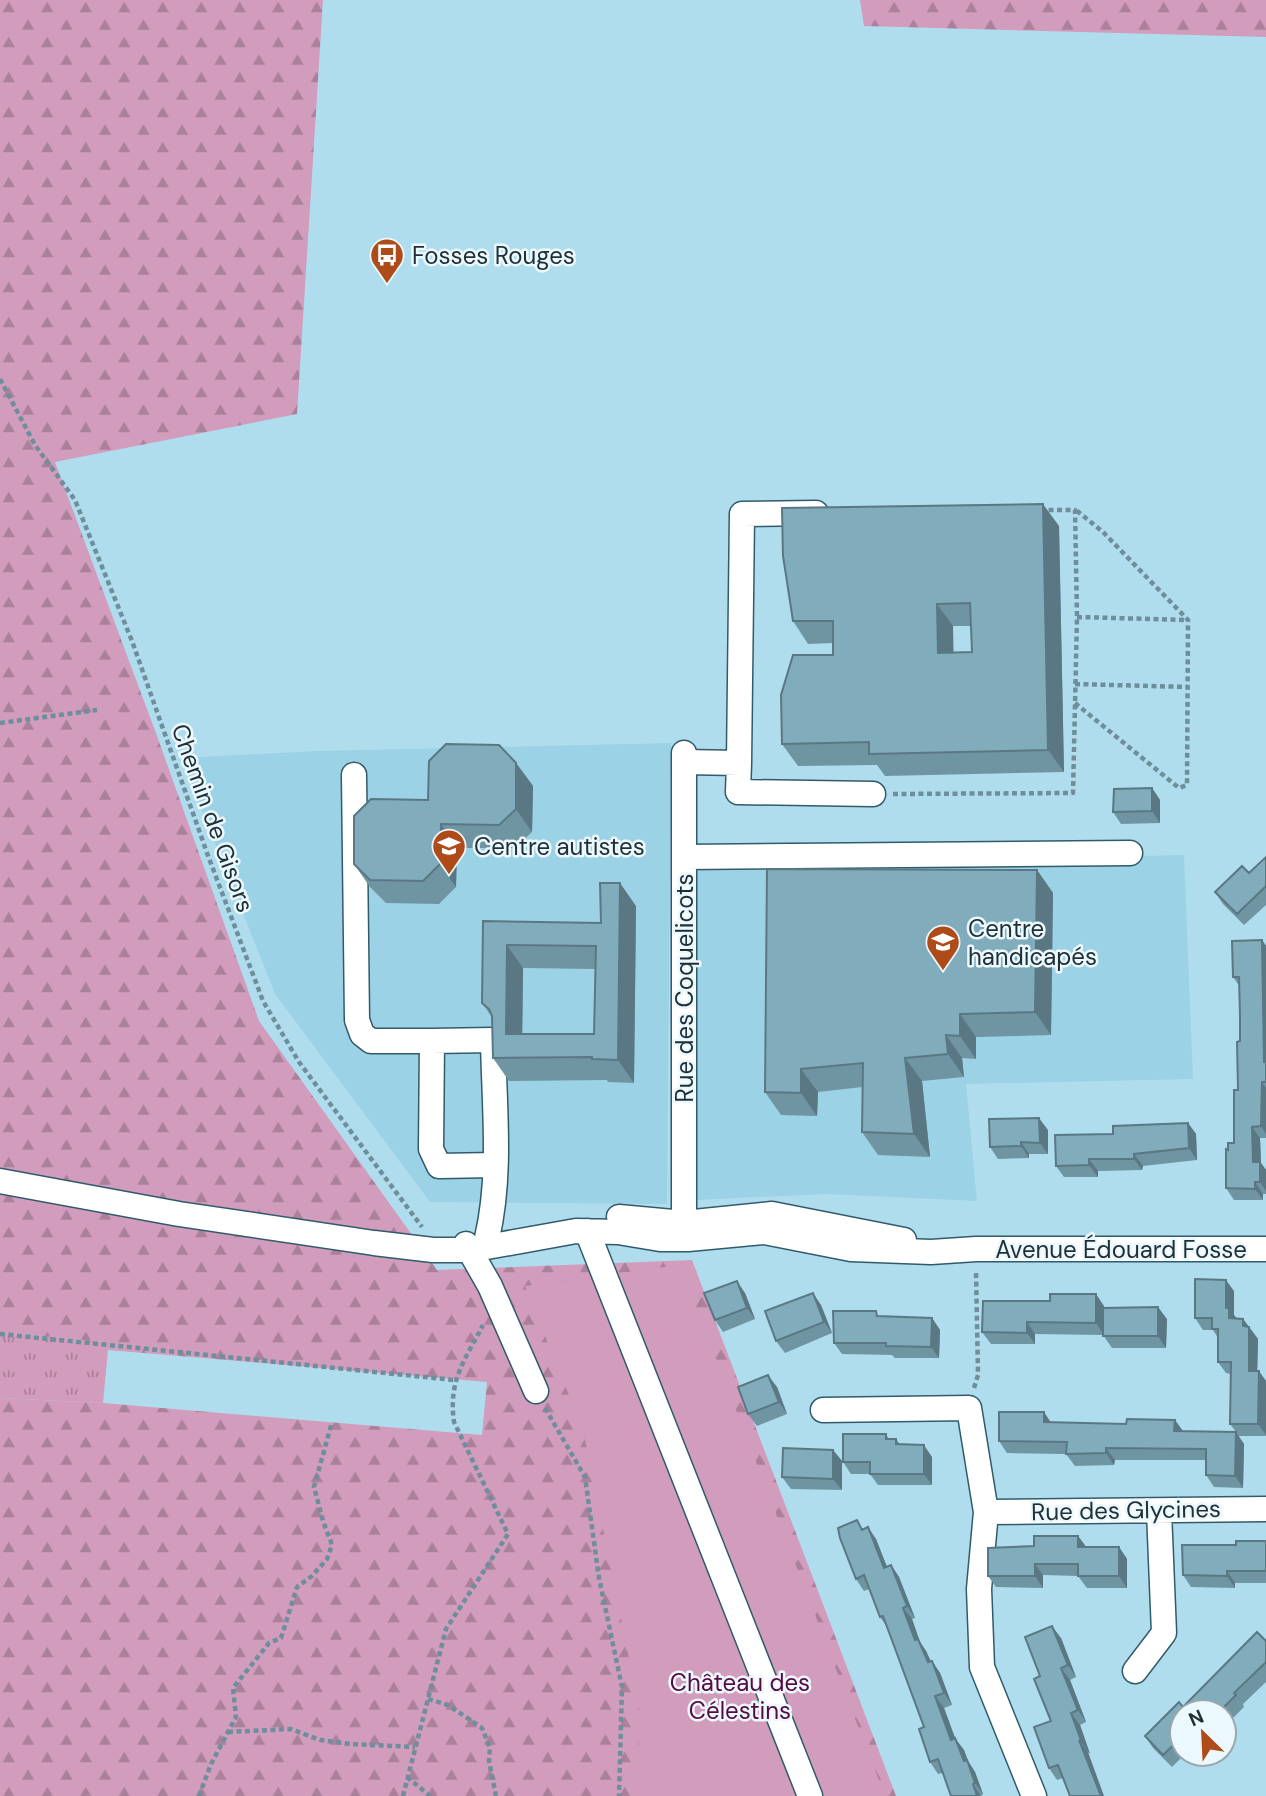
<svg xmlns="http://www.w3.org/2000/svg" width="1266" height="1796" font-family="'DM Sans',sans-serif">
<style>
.built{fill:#9cd2e5}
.grass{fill:url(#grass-tufts)}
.forest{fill:url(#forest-firs)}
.park{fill:#d29cbc}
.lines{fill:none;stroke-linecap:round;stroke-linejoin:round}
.minor-casing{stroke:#315b6a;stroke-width:27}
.path{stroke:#6e8e9b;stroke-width:4.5;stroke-dasharray:5 3.5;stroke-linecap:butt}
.minor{stroke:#fff;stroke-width:24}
.wall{fill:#6f94a2;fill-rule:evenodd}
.shaded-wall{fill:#5a7884}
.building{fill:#81acbc;stroke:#5a7884;stroke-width:2;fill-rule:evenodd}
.labels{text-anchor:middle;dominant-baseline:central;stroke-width:5;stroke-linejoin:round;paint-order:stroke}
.poi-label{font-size:24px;fill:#1e2f36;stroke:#ebf8fd;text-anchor:start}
.street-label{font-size:24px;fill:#1e2f36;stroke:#ebf8fd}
.park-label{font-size:24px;fill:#590942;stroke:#ebf8fd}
</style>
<defs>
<pattern id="grass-tufts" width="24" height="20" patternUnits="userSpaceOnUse" patternTransform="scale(1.75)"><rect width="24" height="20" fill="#d29cbc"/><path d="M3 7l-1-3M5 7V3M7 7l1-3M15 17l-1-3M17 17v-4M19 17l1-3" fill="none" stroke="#aa809a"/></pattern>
<pattern id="forest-firs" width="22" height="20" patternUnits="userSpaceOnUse" patternTransform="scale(1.75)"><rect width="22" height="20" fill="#d29cbc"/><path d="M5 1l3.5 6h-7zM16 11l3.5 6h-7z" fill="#aa809a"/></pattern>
</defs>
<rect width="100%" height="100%" fill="#b0ddee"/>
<path class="built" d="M671 743 667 1204 430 1202 275 994 181 758 316 751Z
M1184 855 1193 1079 966 1084 977 1201 826 1194 696 1200 697 865Z"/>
<path class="grass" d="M0 1332 104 1342 108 1350 103 1403 0 1398Z"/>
<path class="forest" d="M0 0H323L297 414 55 462 157 736 259 1021 437 1270 692 1260 896 1796H0V1398L103 1403 482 1435 487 1382 108 1350 104 1342 0 1332Z
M860 0H1266V37L864 26Z"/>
<path class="park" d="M680 1265 885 1796H635L641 1718 583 1430 525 1286Z"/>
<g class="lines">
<g class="minor-casing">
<path id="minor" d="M684 753V1239
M684 762 739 763 742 514 816 513
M739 763 738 792 873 794
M354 775 357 1020 362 1034 371 1041H432
M684 857 1130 853
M0 1181 179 1214 374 1243 433 1250H470L576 1231 618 1232 660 1239H688L764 1232 851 1249 931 1252 976 1249H1266
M619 1217 684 1223 772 1214 904 1240
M587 1231 810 1796
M487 1238C502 1174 494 1105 493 1040L432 1041 431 1149 439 1166 495 1165
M466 1244 490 1286 536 1391
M823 1410 969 1408 986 1512 979 1589 982 1667 1034 1796
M986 1512 1266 1509
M1135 1671 1164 1633 1159 1511"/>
</g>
<path class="path" d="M0 379 35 445 75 500 132 641 207 853 263 1001 299 1062 422 1227
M1077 617 1188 620
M1075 684 1188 687
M1075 703 1179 788 1187 785 1188 620 1103 532 1076 510
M0 723 97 710
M893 794 1073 793 1077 617 1075 510H1043
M0 1334 454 1380
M974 1388 978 1375 976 1271
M545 1408 585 1477 599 1578 622 1687 619 1796
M428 1699 448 1705 482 1728 490 1748 489 1761 496 1796
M228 1732 291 1729 320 1740 350 1744 415 1747
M407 1777 430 1796
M199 1796 211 1764 236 1717 233 1688 269 1643 281 1638 297 1587 312 1576 327 1559 332 1545 323 1521 314 1487 332 1422
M403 1796 446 1629 508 1534 454 1422C448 1380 465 1360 483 1325"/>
<use href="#minor" class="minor"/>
</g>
<path class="wall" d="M1059 526 1064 772 885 776 877 765 798 766 782 744 833 655V643L808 644 793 621ZM953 626H971L972 652H953Z
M516 763 533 786 532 832 515 848H457L456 887 439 904 386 903 370 887 354 864 428 800Z
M1152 788 1160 800V823L1121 824 1113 812Z
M1266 857V905L1244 925 1223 904 1215 892 1249 873Z
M1037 870 1053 893 1051 1035 976 1037V1059L962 1058 964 1077 922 1081 930 1157 878 1155 862 1132V1087L818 1092 817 1116 781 1115 765 1092Z
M636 906 634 1083 608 1082 607 1080 509 1081 493 1058 492 1017 482 1003 483 921 601 923ZM523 968 595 969 594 1034H522Z
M1262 940 1266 946V1138H1260L1261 1163 1266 1170V1194H1263V1200H1234L1226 1188 1228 1150 1234 1143 1238 1090 1240 1041V987L1233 977Z
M1188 1123 1196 1134 1197 1160 1143 1166 1142 1170 1098 1171V1177H1064L1056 1166 1113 1134Z
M1048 1130V1154H1029V1158L998 1159 990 1147Z
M1234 1291V1315L1236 1318 1243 1319 1258 1339 1257 1371 1266 1381V1436H1238L1244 1444 1243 1488 1214 1487 1206 1475V1460H1115L1114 1465 1075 1466 1066 1454 1007 1453 999 1441 1051 1422 1182 1431 1236 1432 1230 1424 1231 1374 1226 1373 1218 1362V1338L1213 1330H1203L1195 1318Z
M745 1293 755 1319 723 1332 715 1320Z
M983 1301 1104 1306V1308L1167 1319 1166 1348H1112L1103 1335 1035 1334V1344H991L982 1332Z
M821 1305 832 1333 785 1353 776 1341Z
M880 1316 932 1318 940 1330 939 1358H895L892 1355 842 1354 834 1343Z
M777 1387 787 1414 757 1426 748 1414Z
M886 1434 889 1439H896L900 1444 932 1457V1485H878L870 1474H851L843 1462Z
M833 1450 842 1461V1490L791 1489 782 1477Z
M864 1529 876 1539 887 1567 891 1565 899 1577 915 1618 912 1619 920 1642 926 1651 931 1661H932L940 1673 952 1705 944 1708 955 1739 964 1750 968 1761 975 1772 983 1794 981 1796 943 1773 938 1774 930 1762 924 1727 887 1627 880 1617 869 1589 864 1591 856 1579Z
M1078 1536 1086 1547H1119L1127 1559V1588H1087L1078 1576 1043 1575V1588L996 1587 988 1576 1034 1546Z
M1266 1541V1583H1235V1588L1191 1587 1183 1575 1236 1545Z
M1061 1638 1076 1677 1070 1680 1086 1722 1080 1725 1090 1754 1088 1752 1063 1778 1057 1780 1049 1768 1051 1721 1040 1676Z
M1266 1641V1682L1243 1704 1244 1707 1224 1727V1712H1182V1754H1185L1172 1767 1153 1748 1145 1736 1183 1707Z"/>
<path class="shaded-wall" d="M1043 504 1059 526 1064 772 1048 750Z
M937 604 953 626 954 675 938 653Z
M516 763 533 786 532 832 516 809Z
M1152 788 1160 800V823L1152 811Z
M441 824 457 848 456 887 440 864Z
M1037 870 1053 893 1051 1035 1035 1012Z
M620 883 636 906 634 1083 618 1060Z
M1262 940 1266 946V1065L1264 1062Z
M507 945 523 968 522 1057 506 1034Z
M960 1014 976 1037V1059L960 1036Z
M946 1035 962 1058 964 1077 948 1054Z
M905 1058 922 1081 930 1157 914 1134Z
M801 1069 818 1092 817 1116 801 1093Z
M1262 1082 1266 1088V1134L1261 1126Z
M1039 1118 1048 1130V1154L1040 1143Z
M1188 1123 1196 1134 1197 1160 1189 1148Z
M1252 1127 1260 1138 1261 1163 1266 1170V1191L1260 1182 1253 1162Z
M1021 1142 1029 1154V1158L1021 1146Z
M1134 1154 1143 1166 1142 1170 1134 1159Z
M1089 1159 1098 1171V1177L1089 1165Z
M1255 1182 1263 1194V1200L1255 1189Z
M1226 1280 1234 1291V1315L1238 1320 1229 1318 1226 1308Z
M737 1281 745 1293 755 1319 747 1308Z
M813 1293 821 1305 832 1333 824 1322Z
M1096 1294 1104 1306V1335L1096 1323Z
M1158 1307 1167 1319 1166 1348 1158 1336Z
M932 1318 940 1330 939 1358 931 1347Z
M1243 1319 1258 1339 1257 1383 1249 1371 1243 1326Z
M1027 1322 1035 1334V1344L1027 1333Z
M1259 1371 1266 1381V1435L1258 1424Z
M768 1375 777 1387 787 1414 779 1402Z
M1044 1412 1052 1424 1044 1422Z
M1175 1420 1183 1431H1174Z
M1236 1432 1244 1444 1243 1488 1235 1476Z
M924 1445 932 1457V1485L924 1474Z
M1106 1448 1115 1460 1114 1465 1106 1453Z
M833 1450 842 1461V1490L833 1479Z
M868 1527 876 1539 892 1580 884 1568Z
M1078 1536 1087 1548 1078 1547Z
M1119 1547 1127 1559V1588L1119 1576Z
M1035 1564 1043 1575V1588L1035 1576Z
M891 1565 899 1577 915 1618 907 1606Z
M1227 1571 1235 1583V1588L1227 1576Z
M903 1608 912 1619 920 1642 926 1651 936 1674 928 1662 915 1640Z
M1052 1626 1061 1638 1076 1677 1068 1665Z
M932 1661 940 1673 952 1705 944 1693Z
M1061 1668 1070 1680 1086 1722 1078 1710Z
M935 1696 944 1708 960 1751 951 1740Z
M1071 1713 1080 1725 1090 1754 1082 1743Z
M955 1738 964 1750 968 1761 975 1772 983 1794 975 1783 964 1761Z
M1079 1740 1088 1752 1104 1796H1101Z
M973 1784 981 1796H977Z"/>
<path class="building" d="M1043 504 1048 750 869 754V742L782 744 781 695 793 655H833V621H793L783 556 782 508ZM970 603 972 652 938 653 937 604Z
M446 744 499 745 516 763V809L499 825 441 824 440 864 423 881 370 880 354 864V816L371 799 428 800 429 761Z
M1152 788V811L1113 812 1114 789Z
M1266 857V886L1237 914 1215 892 1242 866 1249 873Z
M767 869 1037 870 1035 1012 960 1014V1036L946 1035 948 1054 905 1058 914 1134 862 1132 863 1063 801 1069V1093L765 1092Z
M600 883H620L618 1060 592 1059V1057L493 1058 492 1016 489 1009 482 1003 483 921 601 923ZM507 945 596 946 594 1034H506Z
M1262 940 1264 1062H1266V1082H1262L1261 1126 1252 1127 1253 1162H1260V1182H1255V1189L1226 1188V1149L1228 1150V1143H1234V1090H1238L1237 1042 1240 1041V1016L1239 977H1233L1232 941Z
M1039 1118 1040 1143 1021 1142V1146L990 1147 989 1119Z
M1188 1123 1189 1148 1134 1154V1159H1089V1165L1056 1166 1055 1135 1113 1134V1126Z
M1195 1279 1226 1280V1308H1229V1318L1243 1319V1326L1249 1327V1371H1259L1258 1424H1230L1231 1362H1218V1329H1212V1318H1195Z
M737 1281 747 1308 715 1320 704 1293Z
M813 1293 824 1322 776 1341 765 1311Z
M1050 1294H1096V1323L1027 1322V1333L982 1332 983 1301H1050Z
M1158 1307V1336H1103V1308Z
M833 1311H876L877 1316 932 1318 931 1347 886 1346V1343H834Z
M768 1375 779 1402 748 1414 738 1387Z
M999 1412H1044V1422L1126 1424 1127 1419 1175 1420 1174 1431 1236 1432 1235 1476 1206 1475V1449L1106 1448V1453L1066 1454 1067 1442 999 1441Z
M843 1434H886V1439H896V1444L924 1445V1474H870V1462H843Z
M783 1448 833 1450V1479L782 1477Z
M857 1520 862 1530 868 1527 884 1568 891 1565 907 1606 903 1608 915 1640 918 1639 928 1662 932 1661 944 1693 935 1696 951 1740 955 1738 964 1761 967 1760 975 1783 973 1784 977 1796H951L938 1759 930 1762 919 1729 924 1727 883 1616 880 1617 864 1575 856 1579 840 1538 838 1528Z
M1034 1536H1078V1547H1119V1576H1078V1564H1035V1576H988V1548L1034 1546Z
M1236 1541H1266V1571H1227V1576L1183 1575 1182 1545H1236Z
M1052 1626 1068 1665 1061 1668 1078 1710 1071 1713 1082 1743 1079 1740 1101 1796H1070L1058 1765 1049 1768 1034 1727 1051 1721 1034 1679 1040 1676 1025 1637Z
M1257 1632 1266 1641V1662L1234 1693 1236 1695 1219 1712H1182V1737L1163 1755 1145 1736 1179 1702 1183 1707Z"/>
<defs>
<g id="bus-pin" transform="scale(1.75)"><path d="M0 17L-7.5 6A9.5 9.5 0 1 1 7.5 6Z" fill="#af4b19" stroke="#ebf8fd"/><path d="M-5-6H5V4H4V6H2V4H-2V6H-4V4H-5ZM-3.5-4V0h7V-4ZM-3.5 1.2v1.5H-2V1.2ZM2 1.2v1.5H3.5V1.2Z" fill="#fff"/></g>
<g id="school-pin" transform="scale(1.75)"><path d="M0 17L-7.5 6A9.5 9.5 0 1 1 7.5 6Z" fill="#af4b19" stroke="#ebf8fd"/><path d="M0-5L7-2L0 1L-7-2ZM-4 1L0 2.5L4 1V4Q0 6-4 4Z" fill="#fff"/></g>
</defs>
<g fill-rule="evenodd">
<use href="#bus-pin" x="387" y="255"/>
<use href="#school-pin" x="449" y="846"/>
<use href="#school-pin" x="943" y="942"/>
</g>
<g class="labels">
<g class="poi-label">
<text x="412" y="255">Fosses Rouges</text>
<text x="474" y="846">Centre autistes</text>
<text x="968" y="928">Centre<tspan x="968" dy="28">handicapés</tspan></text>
</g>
<g class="street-label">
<text transform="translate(213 818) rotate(70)">Chemin de Gisors</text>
<text transform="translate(684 988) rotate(-90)">Rue des Coquelicots</text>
<text x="1121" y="1249">Avenue Édouard Fosse</text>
<text transform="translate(1126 1510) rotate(-1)">Rue des Glycines</text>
</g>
<g class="park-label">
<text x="740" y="1682">Château des<tspan x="740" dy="28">Célestins</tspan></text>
</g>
</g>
<g transform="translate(1203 1733) rotate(336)"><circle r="33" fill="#ebf8fd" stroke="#99a8ad" stroke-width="2"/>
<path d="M0-5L12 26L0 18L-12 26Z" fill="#af4b19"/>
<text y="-10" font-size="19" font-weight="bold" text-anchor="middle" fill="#1e2f36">N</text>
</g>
</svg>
